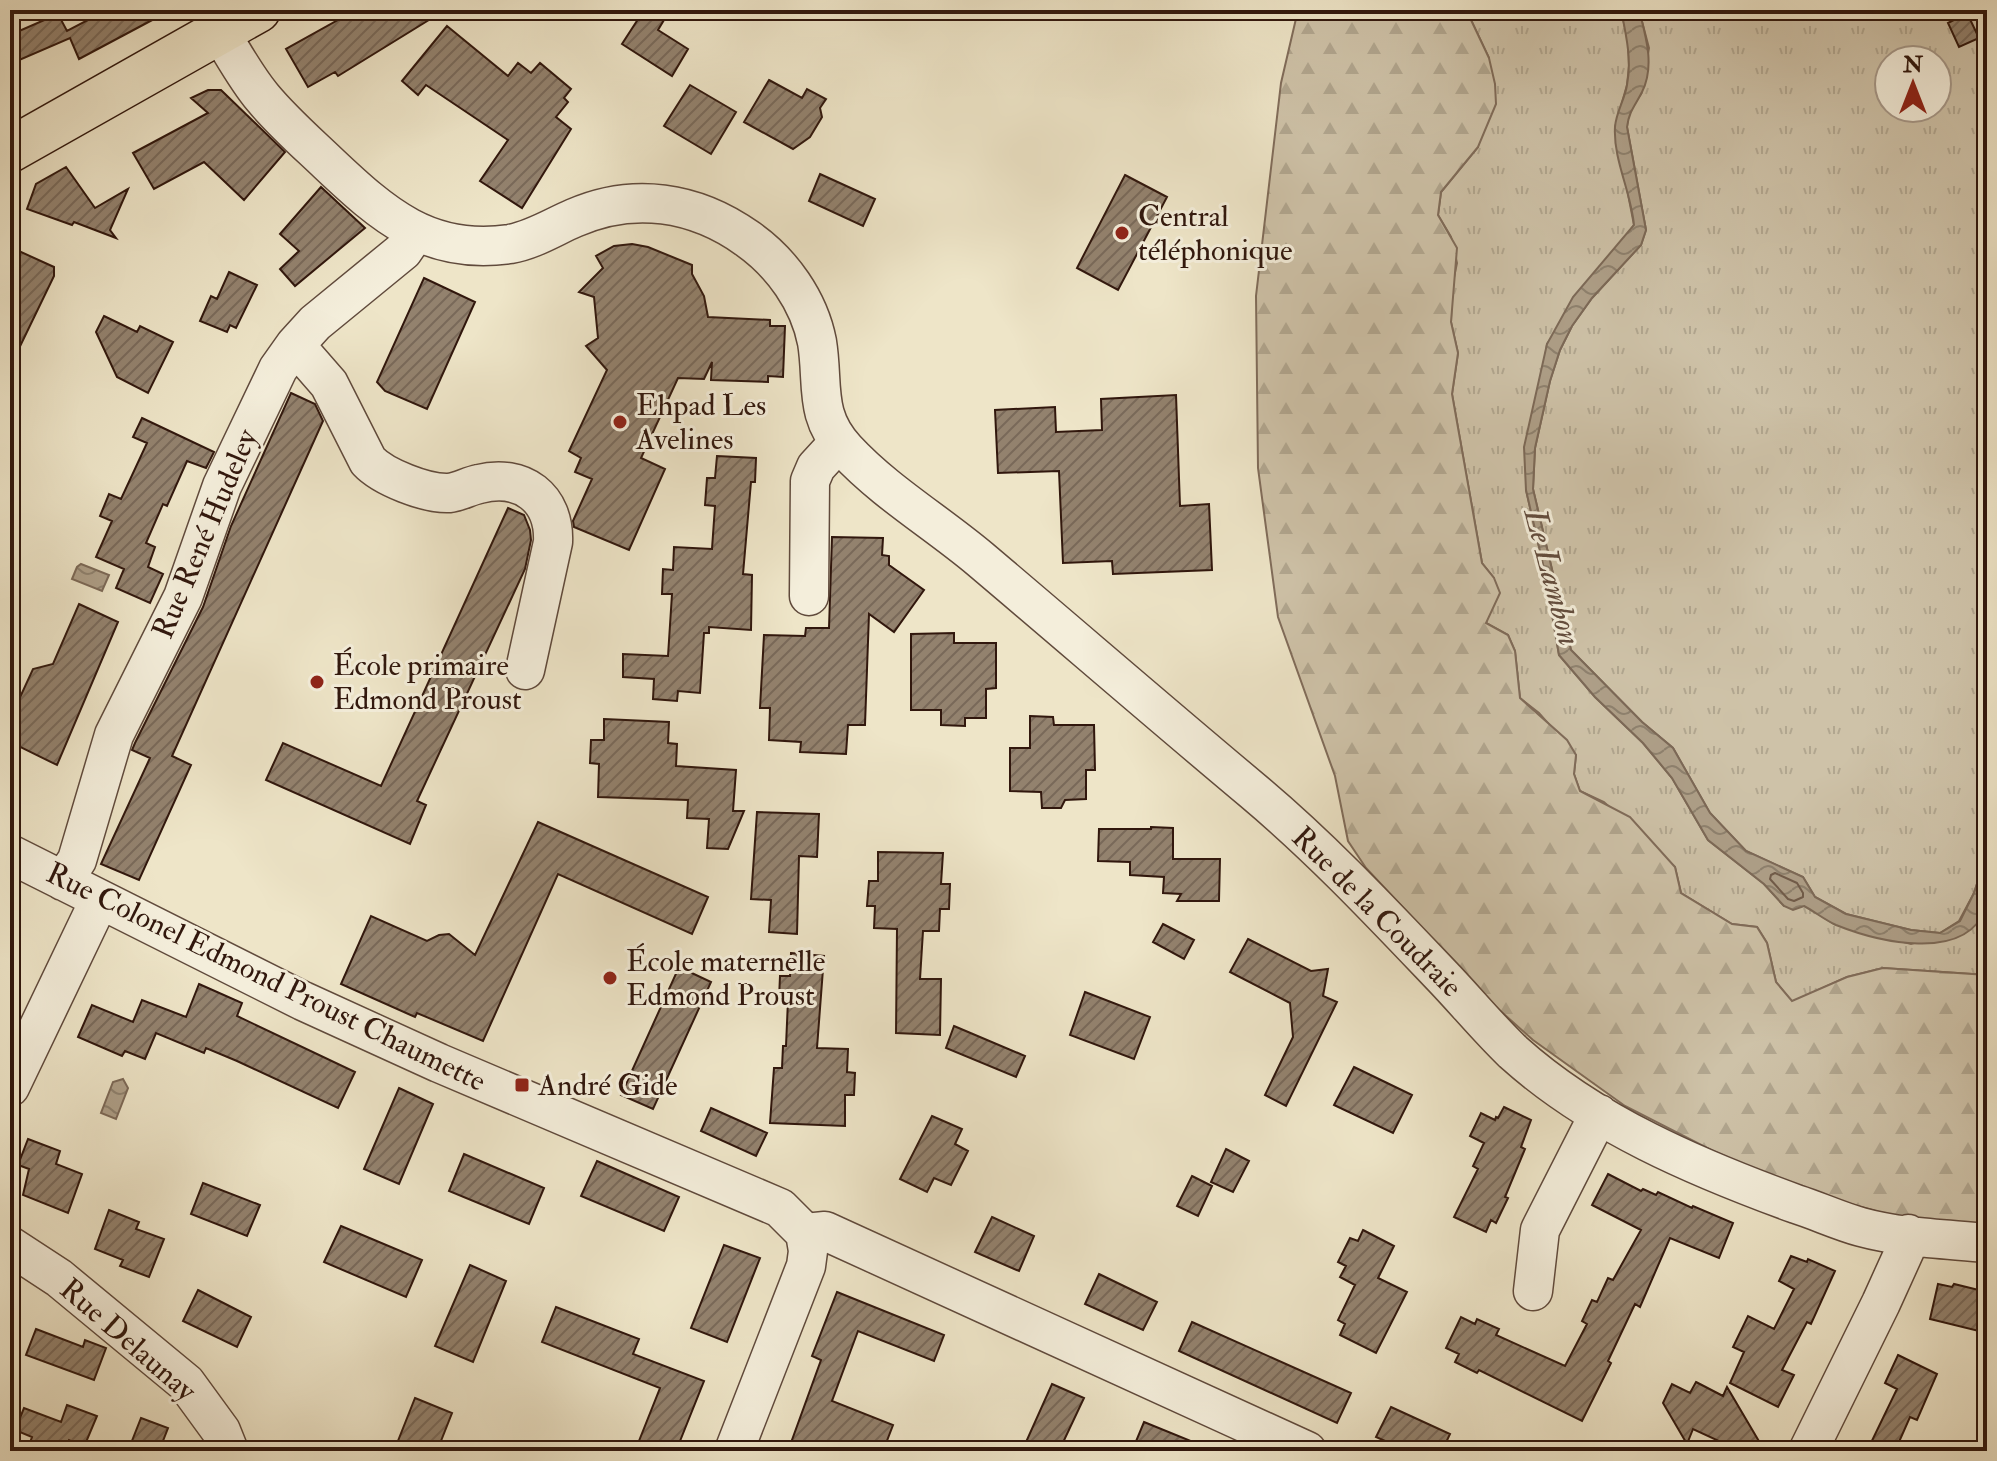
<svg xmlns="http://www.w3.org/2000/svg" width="1997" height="1461" font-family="'IM FELL Double Pica',serif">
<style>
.grass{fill:url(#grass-tufts);stroke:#806c5a;stroke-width:2;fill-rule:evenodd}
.forest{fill:url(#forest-firs);stroke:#806c5a;stroke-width:2}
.water{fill:url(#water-waves);stroke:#7c6957;stroke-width:2}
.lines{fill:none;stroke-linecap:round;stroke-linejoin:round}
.shore{stroke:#705b4a;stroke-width:2}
.building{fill:url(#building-hatch);stroke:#31170d;stroke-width:2}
.minor-casing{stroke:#604a3c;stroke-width:41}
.major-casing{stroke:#31170d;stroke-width:47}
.minor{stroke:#f4eedb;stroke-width:38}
.major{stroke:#eee5c8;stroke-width:44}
.poi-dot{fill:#8f2418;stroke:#f4eedb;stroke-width:3}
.labels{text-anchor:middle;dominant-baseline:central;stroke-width:6;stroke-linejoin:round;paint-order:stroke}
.poi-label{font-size:30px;fill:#31170d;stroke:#f4eedb;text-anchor:start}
.street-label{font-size:30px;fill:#31170d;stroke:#f4eedb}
.water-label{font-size:32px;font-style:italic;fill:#634d3e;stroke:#f4eedb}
</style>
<defs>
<pattern id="grass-tufts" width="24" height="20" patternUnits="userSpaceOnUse" patternTransform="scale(2)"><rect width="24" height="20" fill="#cec2a8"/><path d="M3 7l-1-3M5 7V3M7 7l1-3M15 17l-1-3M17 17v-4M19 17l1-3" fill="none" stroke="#b1a68f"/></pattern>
<pattern id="forest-firs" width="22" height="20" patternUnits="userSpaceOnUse" patternTransform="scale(2)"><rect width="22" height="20" fill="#cec2a8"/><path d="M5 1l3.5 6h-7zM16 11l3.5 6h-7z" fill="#b1a68f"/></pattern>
<pattern id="water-waves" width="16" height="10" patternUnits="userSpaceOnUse" patternTransform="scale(2)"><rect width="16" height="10" fill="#ae9f88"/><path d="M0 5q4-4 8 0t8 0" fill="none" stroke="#8e816e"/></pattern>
<pattern id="building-hatch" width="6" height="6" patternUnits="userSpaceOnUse" patternTransform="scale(2)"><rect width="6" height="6" fill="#93826e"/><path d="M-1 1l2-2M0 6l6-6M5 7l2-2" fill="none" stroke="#796959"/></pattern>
</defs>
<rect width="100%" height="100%" fill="#eee5c8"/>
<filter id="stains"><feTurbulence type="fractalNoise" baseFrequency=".0025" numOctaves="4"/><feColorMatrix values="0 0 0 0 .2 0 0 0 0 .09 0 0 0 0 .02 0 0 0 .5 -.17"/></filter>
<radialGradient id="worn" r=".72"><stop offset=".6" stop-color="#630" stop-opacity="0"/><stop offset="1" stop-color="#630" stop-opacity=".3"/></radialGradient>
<path class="grass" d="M1476 10H1621L1628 41 1629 66 1627 85 1615 127 1634 225 1547 344 1526 490 1545 573 1559 655 1595 697 1643 743 1672 778 1708 840 1764 884 1784 906 1804 905 1834 924 1911 944 1976 925 1987 906V975L1883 968 1847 977 1792 1002 1776 982 1767 943 1757 927 1732 924 1681 893 1675 867 1604 802 1580 791 1574 774 1576 755 1539 713 1520 698 1515 651 1508 635 1486 623 1494 578 1482 563 1452 394 1458 353 1451 322 1452 287 1457 263 1451 237 1438 215 1441 192 1478 147 1489 58 1471 20Z
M1639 10H1987V853L1974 893 1959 921 1940 933 1911 930 1846 914 1815 897 1803 877 1746 851 1710 813 1673 748 1642 722 1571 650 1533 489 1535 448 1550 381 1560 350 1572 326 1592 298 1641 245 1646 230 1627 127 1629 111 1641 94 1649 48ZM1889 60H1937V108H1889Z"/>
<path class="forest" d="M1298 10H1476L1471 20 1489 58 1495 84 1496 104 1478 147 1441 192 1438 215 1457 248 1451 322 1458 353 1452 394 1482 563 1494 578 1500 593 1486 623 1508 635 1515 651 1520 698 1567 740 1576 755 1574 774 1580 791 1630 817 1675 867 1681 893 1732 924 1757 927 1767 943 1776 982 1792 1001 1847 977 1883 968 1987 975V1232L1915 1222 1811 1193 1713 1151 1625 1106 1533 1040 1496 1007 1366 868 1348 841 1335 776 1278 617 1258 468 1256 296 1281 83Z"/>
<path class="water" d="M1621 10H1639C1646 37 1655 66 1642 92 1635 106 1629 111 1627 127L1646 230 1641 245 1592 298 1572 326 1560 350 1550 381 1535 448 1533 489 1571 650 1642 722 1673 748 1710 813 1746 851 1803 877 1815 897 1846 914 1911 930 1940 933 1960 921 1974 893 1987 853C1987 869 1991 893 1986 908 1965 964 1876 941 1836 925 1825 920 1815 912 1804 906L1793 910 1784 906 1764 884 1708 840 1672 778 1643 743 1595 697 1559 655 1545 573 1526 490 1524 447 1547 344 1573 297 1634 225C1631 192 1613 159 1615 127 1616 112 1625 99 1627 85 1632 60 1626 34 1621 10Z
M81 564 109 575 102 591 72 579 77 567Z
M123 1079 128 1088 116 1119 101 1113 113 1082Z"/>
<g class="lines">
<path class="shore" d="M1775 873 1797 883 1803 893V897L1794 901 1788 899 1770 879 1771 875Z"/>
</g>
<path class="building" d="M107 10H171L79 59 70 38 10 64V35L58 14 67 31Z
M356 10H445L338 76 335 72 308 87 286 49Z
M644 10H670L658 30 688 49 672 76 622 44Z
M1967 13 1979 38 1959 47 1948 23Z
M447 26 508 76 518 63 531 73 540 63 571 89 564 98 568 102 556 117 571 129 522 208 480 181 508 140 426 85 418 95 402 81Z
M769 80 802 98 807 89 826 99 820 108 822 117 810 137 793 149 744 122Z
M690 85 736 112 711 154 664 126Z
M208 90H221L285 152 244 200 204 162 154 189 133 153 208 113 191 98Z
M66 167 95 208 128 189 110 230 116 238 74 222 72 225 27 209 36 184Z
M820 174 875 199 863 226 809 201Z
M1125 175 1167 197 1118 290 1077 268Z
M321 187 365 228 295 286 280 269 299 251 280 234Z
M632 244 648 247 692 265V274L704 296 708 317 770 320V326H785L783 377 768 376V382L711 380 712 362 704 379 678 378 641 458 665 469 629 550 574 527 573 521 592 479 575 472 581 458 569 451 607 370 586 346 598 338 594 297 579 292 603 268 596 256 614 246Z
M10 247 54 267V276L10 367Z
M229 272 257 285 236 328 230 325 227 332 200 321 211 296 217 299Z
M424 278 475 302 427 409 385 391 377 382Z
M104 316 137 332 140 326 173 342 148 393 117 377 96 332Z
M291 393 315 404 323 421 172 756 191 765 139 880 101 864 150 758 132 750 135 743 203 607 231 526Z
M1176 395 1180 506 1209 504 1212 570 1113 574 1112 561 1063 563 1059 471 998 473 995 410 1055 407 1056 432 1102 430 1101 399Z
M142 418 214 452 206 468 187 461 167 506 163 504 146 543 155 547 148 567 163 574 150 603 116 588 124 569 96 557 112 521 100 516 109 494 121 499 147 443 133 437Z
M717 456 756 458 755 482H751L743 574 752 575 751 630 709 627V633H704L700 693 678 691 677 701 653 699 654 679 623 677V654L668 656 672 594H662L663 569 673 570 674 547 712 549 715 506 705 505 707 478H715Z
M508 508 524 515 530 530 531 540 525 569 417 801 426 805 410 844 266 780 283 743 381 786Z
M832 537 883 538 882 555 889 556V565L924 590 894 632 869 614 865 725H848L846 754 800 752 801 742 769 740 770 708H760L764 635 805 636 806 628H829Z
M79 604 118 622 57 765 10 742V719L33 669 53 664Z
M954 633V643H996V688L986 689V718H965V726L941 725V710H911V634Z
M1030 716 1053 717 1054 725H1094L1095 770H1086V799L1065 800 1061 808H1042L1041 792 1010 791V748H1030Z
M604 719 669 722 668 743 677 744 676 766 736 770 733 811H744L728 849 707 848 709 819 687 818 688 800 598 797 599 764 590 763 591 740H604Z
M757 812 819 814 817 857 799 856 797 934 769 932 771 900 751 899Z
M538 822 708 897 692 934 558 874 483 1041 417 1013 415 1017 341 984 371 916 427 941 439 935 449 934 475 955Z
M1151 827 1173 828V859H1220L1219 901H1177L1181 894 1163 893 1164 877 1130 875V862L1098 861 1099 829H1151Z
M878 852 943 853 941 884H950L949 909H940L939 931H923L920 979H941L940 1035 896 1033 897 929 874 928 875 906H867L869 881H878Z
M1163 924 1194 940 1184 959 1153 942Z
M1248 939 1311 971 1328 969 1323 996 1337 1002 1286 1106 1265 1095 1293 1037 1290 1003 1230 972Z
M791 953 824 956 817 1048 848 1049 847 1072 855 1073 854 1095H845V1126L770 1123 774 1068H782L783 1046H786L788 1000 779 999 780 976H790Z
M679 967 711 982 653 1109 621 1095Z
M199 984 242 1003 237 1016 355 1072 338 1108 237 1061 206 1048 204 1053 156 1033 145 1059 125 1051 122 1056 78 1037 92 1005 133 1022 142 1000 186 1017Z
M1085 992 1150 1017 1134 1059 1070 1035Z
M954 1026 1025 1056 1016 1077 946 1048Z
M1354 1067 1412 1095 1393 1133 1334 1105Z
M399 1088 433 1104 399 1184 364 1169Z
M1504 1107 1531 1120 1521 1147 1525 1149 1505 1197 1508 1198 1496 1223 1491 1220 1486 1232 1454 1217 1478 1169 1473 1166 1484 1143 1470 1136 1481 1113 1495 1120 1496 1117 1498 1118Z
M711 1108 767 1133 756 1156 701 1131Z
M932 1116 962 1129 955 1144 968 1151 951 1185 934 1178 927 1192 900 1179Z
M28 1139 60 1151 56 1164 82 1174 68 1213 23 1195 29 1169 18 1165Z
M1226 1149 1249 1161 1233 1192 1211 1182Z
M464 1154 544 1188 529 1224 449 1191Z
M597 1161 679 1197 664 1231 581 1196Z
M1608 1174 1641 1191 1643 1189 1656 1195 1658 1192 1692 1208 1693 1206 1733 1223 1719 1258 1670 1238 1640 1307 1635 1304 1608 1361 1611 1363 1582 1421 1479 1370 1477 1373 1455 1362 1459 1354 1446 1348 1461 1317 1475 1324 1477 1319 1499 1329 1496 1335 1565 1366 1587 1324 1582 1321 1592 1300 1597 1302 1608 1278 1613 1280 1641 1230 1592 1205Z
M1192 1176 1212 1186 1198 1216 1177 1206Z
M203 1183 260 1205 247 1236 191 1214Z
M109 1210 139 1222 136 1229 164 1239 149 1277 120 1266 123 1260 95 1249Z
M992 1217 1034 1236 1019 1271 975 1252Z
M341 1226 422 1260 406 1297 324 1262Z
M1363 1230 1394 1246 1378 1278 1407 1292 1376 1353 1340 1335 1345 1324 1338 1320 1355 1285 1340 1277 1346 1266 1338 1262 1350 1238 1358 1241Z
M724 1245 760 1258 727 1342 691 1328Z
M1791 1256 1807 1262 1808 1259 1835 1271 1811 1324 1807 1322 1782 1370 1794 1375 1778 1407 1730 1383 1744 1352 1733 1347 1748 1316 1774 1329 1794 1289 1779 1281Z
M470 1265 506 1281 473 1362 435 1346Z
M1099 1274 1157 1302 1143 1330 1085 1304Z
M1938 1284 1952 1287 1954 1284 1987 1292V1333L1930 1319Z
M198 1290 251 1317 237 1347 183 1321Z
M837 1292 944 1335 934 1361 858 1331 832 1401 893 1425 883 1451H788L821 1360 812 1356Z
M556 1307 639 1339 633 1354 704 1381 676 1451H635L660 1388 542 1342Z
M1192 1322 1351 1393 1337 1423 1179 1351Z
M36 1329 83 1347 85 1340 106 1348 94 1380 26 1355Z
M1898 1355 1937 1374 1917 1420 1910 1417 1895 1451H1867L1897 1389 1885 1383Z
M1696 1382 1723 1396 1727 1387 1760 1443 1748 1451H1735L1732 1447 1693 1429 1687 1444 1663 1403 1672 1384 1690 1393Z
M1052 1384 1084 1398 1059 1451H1022Z
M415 1398 452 1413 437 1451H394Z
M67 1405 97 1416 84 1447 69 1440 65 1451H27L32 1437 15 1430 24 1408 61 1422Z
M1391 1407 1450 1434 1442 1451H1408L1376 1437Z
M141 1418 168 1428 159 1451H128Z
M1144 1422 1213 1450 1212 1451H1132Z"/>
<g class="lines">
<g class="minor-casing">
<path id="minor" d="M219 31C233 53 246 78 263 98 283 122 306 142 328 163 383 215 429 256 510 244 533 240 553 227 574 218 633 192 695 201 748 239 782 263 809 301 817 342 824 384 813 415 846 450 885 492 936 522 980 559 1071 636 1161 714 1253 791 1321 848 1381 912 1442 976 1466 1001 1488 1028 1513 1052 1593 1124 1697 1168 1796 1204 1818 1211 1839 1221 1861 1227 1901 1238 1946 1239 1987 1243
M295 345 329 384 368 461C383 477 426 494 449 493 459 492 469 486 479 484 522 473 555 498 553 542L525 670
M809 596 810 481 816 467 838 443
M10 854 303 1001 439 1063 780 1208 805 1233
M63 881 77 860 114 735 183 597 222 486 278 369 295 345 315 323 403 251 416 232
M10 1087 99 901
M805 1233 825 1231 1307 1451
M10 1246 59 1278 186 1383 221 1431 229 1451
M1533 1291 1540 1230 1599 1114
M734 1451 806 1266 808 1251 805 1233
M1808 1451 1881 1303 1905 1250 1908 1234"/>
</g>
<g class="major-casing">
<path id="major" d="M10 150 258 10"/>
</g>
<use href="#minor" class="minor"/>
<use href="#major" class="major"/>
</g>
<g class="poi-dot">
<circle cx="1122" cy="233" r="8"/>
<circle cx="620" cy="422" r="8"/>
<circle cx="317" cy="682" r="8"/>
<circle cx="610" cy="978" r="8"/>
<rect x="514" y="1077" width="16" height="16" rx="4"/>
</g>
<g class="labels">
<g class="poi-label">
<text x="1138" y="216">Central<tspan x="1138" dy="34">téléphonique</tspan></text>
<text x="636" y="405">Ehpad Les<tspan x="636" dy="34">Avelines</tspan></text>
<text x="333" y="665">École primaire<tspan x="333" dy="34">Edmond Proust</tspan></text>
<text x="626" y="961">École maternelle<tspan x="626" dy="34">Edmond Proust</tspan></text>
<text x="538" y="1085">André Gide</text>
</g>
<g class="street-label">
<text transform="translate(205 534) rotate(-67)">Rue René Hudeley</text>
<text transform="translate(1377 912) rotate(45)">Rue de la Coudraie</text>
<text transform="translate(266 977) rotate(26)">Rue Colonel Edmond Proust Chaumette</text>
<text transform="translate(128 1340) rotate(41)">Rue Delaunay</text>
</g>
<g class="water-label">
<text transform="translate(1552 577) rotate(75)">Le Lambon</text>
</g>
</g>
<rect width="1997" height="1461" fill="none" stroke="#eee5c8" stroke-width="40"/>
<rect x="12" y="12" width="1973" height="1437" fill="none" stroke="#31170d" stroke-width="4"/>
<rect x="20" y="20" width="1957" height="1421" fill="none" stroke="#31170d" stroke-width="2"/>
<g transform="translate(1913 84)"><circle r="38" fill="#f4eedb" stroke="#a69889" stroke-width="2"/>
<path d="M0-6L14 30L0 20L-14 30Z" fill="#8f2418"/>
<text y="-12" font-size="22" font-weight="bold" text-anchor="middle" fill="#31170d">N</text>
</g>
<rect width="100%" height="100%" filter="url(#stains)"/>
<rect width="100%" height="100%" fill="url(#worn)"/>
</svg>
